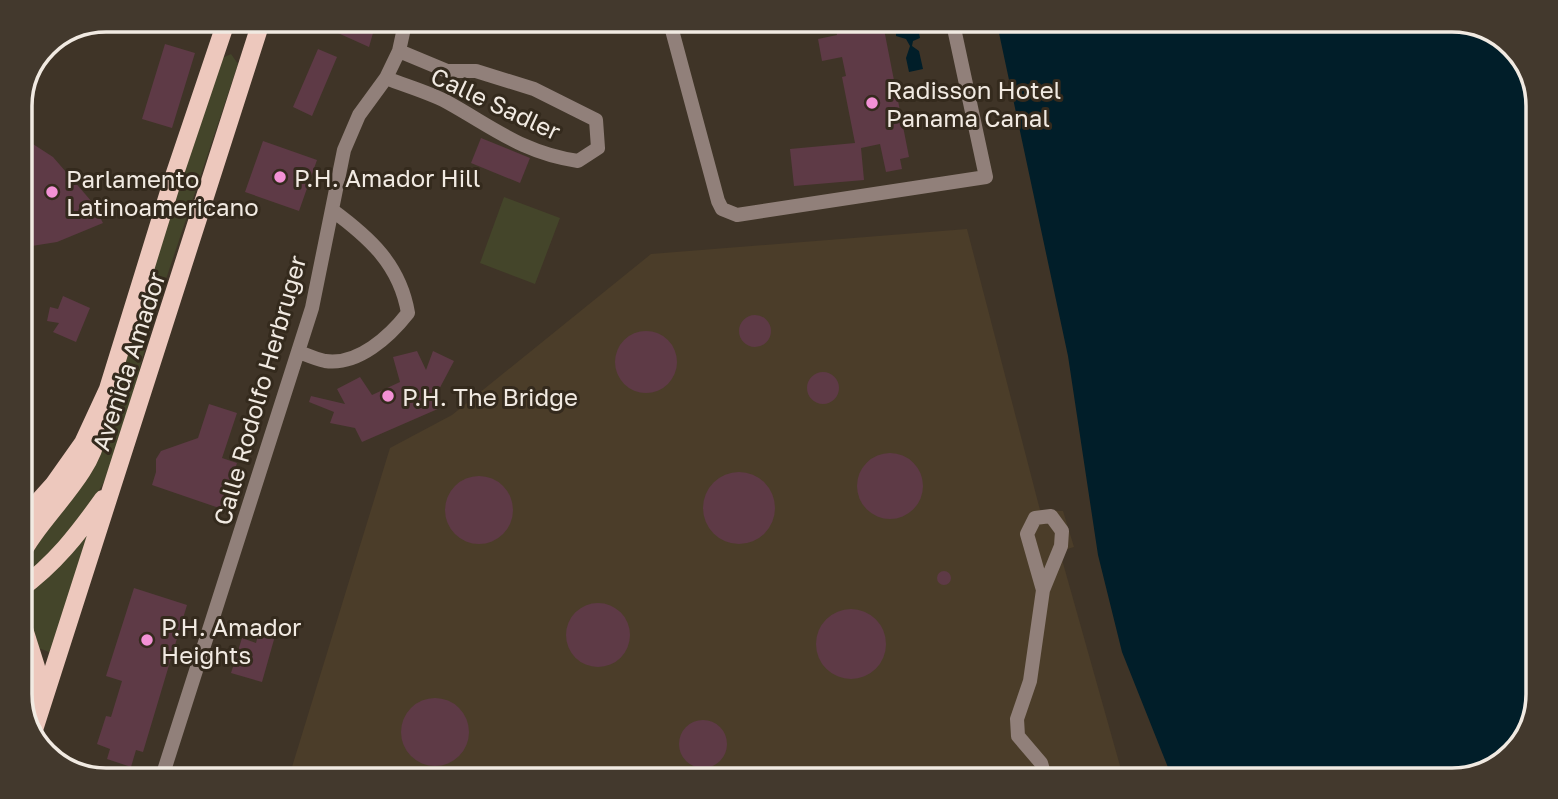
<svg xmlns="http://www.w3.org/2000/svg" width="1558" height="799" font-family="'Golos Text',sans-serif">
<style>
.built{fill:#4b3d29}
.green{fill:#44452a}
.water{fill:#011e29}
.building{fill:#5e3a46}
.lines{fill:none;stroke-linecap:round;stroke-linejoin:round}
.minor{stroke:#91807a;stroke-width:14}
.major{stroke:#edc8bd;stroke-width:18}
.highway{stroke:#feece7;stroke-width:19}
.poi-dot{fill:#f391d5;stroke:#342a1d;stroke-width:2.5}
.labels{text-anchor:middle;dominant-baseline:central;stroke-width:6;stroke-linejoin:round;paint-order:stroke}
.poi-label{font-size:24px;fill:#f1eae2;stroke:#342a1d;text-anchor:start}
.street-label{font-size:24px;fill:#f1eae2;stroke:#342a1d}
.rim{fill:none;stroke:#f1eae2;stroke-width:3.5}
</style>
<rect width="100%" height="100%" fill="#3f3427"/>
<path class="built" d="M967 229 1040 510 1063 511 1074 547 1064 550 1061 556 1124 780H288L390 448 452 415 651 254Z"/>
<path class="green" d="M231 54 238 64 154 315 122 435 103 484 81 519 23 580C14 550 71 490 86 461 114 409 127 347 144 291 168 213 194 136 220 59Z
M504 197 560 218 535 284 480 263Z
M92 528 57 645 49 652 36 647 24 620 20 596Z
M19 638C31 662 39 697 27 722L19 700Z"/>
<path class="water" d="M996 19H1453L1491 28 1524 58 1539 100 1530 732 1496 768 1453 780H1173L1122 652 1098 555 1068 356Z
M913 23 918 28 920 38 913 41 912 46 919 51 923 69 909 72 906 58 910 46 906 39 896 36V31L901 25Z"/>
<path class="building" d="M331 19H377L369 47 329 29Z
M834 19H882L909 157 900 159 902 169 886 172 880 144 861 148 864 180 794 186 790 149 855 143 842 77 846 76 842 57 822 61 818 39 837 35Z
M165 44 195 53 172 128 142 119Z
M318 49 337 57 312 116 293 107Z
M19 135 53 157 92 202 103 223 57 242 19 248Z
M481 138 530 158 520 183 471 163Z
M263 141 317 160 299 211 245 192Z
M63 296 90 308 76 342 53 332 59 323 47 321 50 307 58 309Z
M739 331a16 16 0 1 1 32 0a16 16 0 1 1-32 0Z
M615 362a31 31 0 1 1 62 0a31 31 0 1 1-62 0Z
M417 351 426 370 433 351 454 361 435 397 440 408 362 442 355 428 330 423 334 412 309 402 311 396 345 404 337 389 360 377 372 395 400 382 393 357Z
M807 388a16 16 0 1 1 32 0a16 16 0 1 1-32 0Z
M209 404 237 413 222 458 237 463 222 509 152 485 156 472V459L161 451 198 438Z
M857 486a33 33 0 1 1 66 0a33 33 0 1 1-66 0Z
M703 508a36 36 0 1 1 72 0a36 36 0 1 1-72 0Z
M445 510a34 34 0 1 1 68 0a34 34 0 1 1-68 0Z
M937 578a7 7 0 1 1 14 0a7 7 0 1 1-14 0Z
M134 588 187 605 143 752 136 750 131 767 107 759 110 749 97 744 106 716 111 717 122 681 106 676Z
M566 635a32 32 0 1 1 64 0a32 32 0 1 1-64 0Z
M816 644a35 35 0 1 1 70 0a35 35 0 1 1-70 0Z
M259 631 275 636 262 682 231 673 242 638 256 643Z
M401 732a34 34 0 1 1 68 0a34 34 0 1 1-68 0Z
M679 744a24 24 0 1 1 48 0a24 24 0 1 1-48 0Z"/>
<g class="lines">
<path class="minor" d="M669 19 718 201 722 209 737 215 986 177 952 19
M386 78C406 86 428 92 447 102 494 128 523 153 578 161L598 148 596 120 534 89 476 71H447L399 51
M299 352C307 355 316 359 325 361 358 366 390 336 408 313 400 265 370 238 332 210
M1043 590 1027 534 1035 518 1051 516 1062 531 1061 546 1043 590 1030 681 1017 719 1018 736 1041 763 1046 780
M161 780 312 308 344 150 359 115 386 78 399 51 406 19"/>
<path class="major" d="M19 523 54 484 83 443 108 389 172 182 227 19
M19 559C36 521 93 474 97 434
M19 590C55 564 78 534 103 499
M19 613 36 667 38 703
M32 736 262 19"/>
<path class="highway" d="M30 730 33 731"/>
</g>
<g class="poi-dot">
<circle cx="872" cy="103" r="7"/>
<circle cx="280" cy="177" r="7"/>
<circle cx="52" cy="192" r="7"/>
<circle cx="388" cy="396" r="7"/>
<circle cx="147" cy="640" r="7"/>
</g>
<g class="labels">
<g class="poi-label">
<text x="886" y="89">Radisson Hotel<tspan x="886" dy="28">Panama Canal</tspan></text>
<text x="294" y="177">P.H. Amador Hill</text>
<text x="66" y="178">Parlamento<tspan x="66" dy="28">Latinoamericano</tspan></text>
<text x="402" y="396">P.H. The Bridge</text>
<text x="161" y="626">P.H. Amador<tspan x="161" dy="28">Heights</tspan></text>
</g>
<g class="street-label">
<text transform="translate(496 103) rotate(25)">Calle Sadler</text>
<text transform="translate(128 361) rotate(-72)">Avenida Amador</text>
<text transform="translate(259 390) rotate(-74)">Calle Rodolfo Herbruger</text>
</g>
</g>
<path d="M0 0H1558V799H0ZM106 32H1452A74 74 0 0 1 1526 106V694A74 74 0 0 1 1452 768H106A74 74 0 0 1 32 694V106A74 74 0 0 1 106 32Z" fill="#43392d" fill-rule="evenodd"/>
<path class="rim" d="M106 32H1452A74 74 0 0 1 1526 106V694A74 74 0 0 1 1452 768H106A74 74 0 0 1 32 694V106A74 74 0 0 1 106 32Z"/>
</svg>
